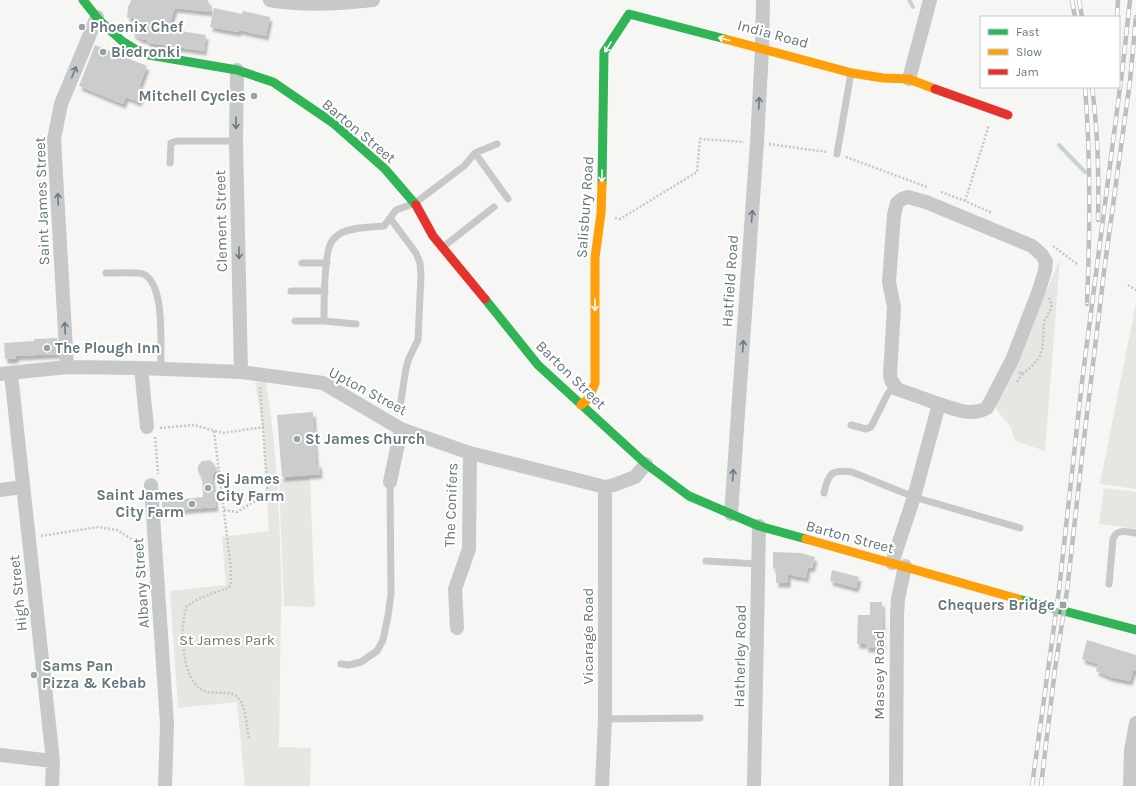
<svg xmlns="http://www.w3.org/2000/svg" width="1136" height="786" font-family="Karla,sans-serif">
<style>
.green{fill:#e6e7e3}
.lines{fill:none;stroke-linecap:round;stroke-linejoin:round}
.stream{stroke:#c7d2d2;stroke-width:4}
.building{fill:#cbcdcd;filter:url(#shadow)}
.path{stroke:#c5c6c6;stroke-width:2.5;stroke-dasharray:2 2;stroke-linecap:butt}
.lane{stroke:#c6c8c9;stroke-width:7}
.street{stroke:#c6c8c9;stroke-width:14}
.fast{stroke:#30b455;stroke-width:9}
.slow{stroke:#ff9f0a;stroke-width:9}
.jam{stroke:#e5322d;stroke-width:9}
.rail-casing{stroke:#bcbebf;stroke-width:4.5}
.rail{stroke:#fff;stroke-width:3;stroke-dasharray:9;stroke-linecap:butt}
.oneway{stroke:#fff}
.oneway2{stroke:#6a7b80}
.poi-dot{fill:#98a3a6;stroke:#fff;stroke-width:1.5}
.labels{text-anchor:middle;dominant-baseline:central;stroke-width:4;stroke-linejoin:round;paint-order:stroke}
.poi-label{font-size:15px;font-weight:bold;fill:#65777c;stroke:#fff;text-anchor:start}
.street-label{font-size:15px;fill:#65777c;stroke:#fff}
.park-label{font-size:15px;fill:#6f7a67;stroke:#fff}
</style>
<defs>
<filter id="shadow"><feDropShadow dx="2.5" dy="4.5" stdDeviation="1" flood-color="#0004"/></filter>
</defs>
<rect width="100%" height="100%" fill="#f6f6f5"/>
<path class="green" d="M1060 259 1045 451 1015 441 1011 428 997 410 994 403 1015 364Z
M1136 303V489L1100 484Z
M266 381C278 456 280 531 282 606L281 607 279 747 311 748 310 786H245L237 702 178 708 170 591 226 585 222 537 269 531 263 430 255 382Z
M310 477 315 607 284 606 279 479Z
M1104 488 1136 492V529L1099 524Z"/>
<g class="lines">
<path class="stream" d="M909 0 913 7
M1059 145 1085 172"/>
</g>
<path class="building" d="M131 0H208L211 12 175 8 168 29 206 35 204 51 150 43 147 42V40L141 39 133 34 134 17 127 18 128 6 130 4Z
M214 8 242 14 243 11 270 17 266 36 239 30 238 32 210 27Z
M95 45 147 66 139 87 144 89 139 102 126 97 123 104 79 86Z
M57 338 58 354 16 356V359H5L4 343 34 341V339Z
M313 412 316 463H319L320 474 282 477 277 415Z
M210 460 214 464 216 470 212 476 216 507 162 511V497L173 496V500L203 497 202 477 198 472V466L202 461Z
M773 552 801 553 815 557 812 568 808 567 806 578 798 576V577L788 574V583H776V568L773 569Z
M832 570 859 577 856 588 830 581Z
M870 602H882L883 648H866V644H857L858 615H870Z
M1087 640 1136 655V671H1133L1130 681 1110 677 1096 671 1098 664 1082 659Z"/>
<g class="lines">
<path class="path" d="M769 144 827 152
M846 157 927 187
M941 192 965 201 992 213
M965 201 989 125
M615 218 620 219 697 172 700 139 744 142
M1053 246 1077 264
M1128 285 1136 290
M1019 372 1022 374C1027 370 1034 365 1038 359 1045 349 1042 335 1044 324 1046 313 1056 309 1049 298
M1017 382 1022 374
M160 428 194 425 223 433 264 427
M214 431 231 569V585L228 588 200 598 187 606C179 626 181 681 204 691 216 696 230 688 239 699 246 707 247 729 249 740
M155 437 158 474
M224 510 237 512 263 496 267 490V486L260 386
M41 536 98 527 117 530 141 545 143 543"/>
<path class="lane" d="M475 153 508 199
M837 154 851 73
M170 163 171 143 177 141H236
M390 218 416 253 420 263 421 275 418 340 409 358 406 368 400 407
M443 247 494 207
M302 263H327
M106 273C114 273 136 272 143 274 166 283 160 348 161 369
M291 291H325
M295 321H324L356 324
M324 321C324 306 324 251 332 241 334 238 338 235 341 233 354 227 370 227 384 226L396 210 415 203 464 166 475 153 497 144
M851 425 866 429 871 427 887 395 894 385
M824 493C828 474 831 469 852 472L914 497 1020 528
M706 561 758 564
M1109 584 1113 539C1117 528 1126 532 1136 533
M341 664 349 665 361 662 377 651 383 640 388 616 391 594 390 482
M605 719 700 718"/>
<path class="street" d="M270 0C304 6 339 4 373 0
M237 70 236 141 241 372
M909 79 930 0
M67 367 54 139 61 104 97 17
M141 368 147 427
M0 374 67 367 141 368 241 372 323 383 401 429 470 453 605 487 614 485 635 477 646 464
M11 374 53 761 52 786
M390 482 401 429
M151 485 167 724 165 786
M0 490 23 487
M731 514 757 142 762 49 763 0
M892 563 914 497 939 404 897 389 891 380 890 375 894 307 889 282 894 215 897 203 902 199 908 197 926 202 1032 246 1042 255 1046 262 1045 271 1038 293 1012 360 987 408C971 417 956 409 939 404
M457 628 455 589 469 549 470 453
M0 755 53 761
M602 786 605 719V487
M754 786 759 526
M896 786 897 616 898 599 905 566
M1130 786 1131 750 1136 723"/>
<path class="fast" d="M83 0 99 20 122 41 135 49 149 55 237 70 273 82 333 123 385 169 416 205
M602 184 604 52 629 14 725 39
M485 299 538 365 646 464 689 496 759 526 806 539
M1018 599 1136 630"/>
<path class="slow" d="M725 39 852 73 883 78 909 79 935 89
M581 405 589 398 595 383V258L601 213 602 184
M806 539 1018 599"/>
<path class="jam" d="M935 89 1008 115
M416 205 433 236 485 299"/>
<g class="rail-casing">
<path id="rail" d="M1072 0 1075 17
M1079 0 1082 17
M1117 17 1118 0
M1085 87C1091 159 1090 232 1087 304
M1092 87C1098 131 1099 176 1098 220
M1032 786 1059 590 1082 382 1123 64 1130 0
M1041 786 1055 669 1067 591 1084 439 1105 264 1130 81 1136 17"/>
</g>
<use href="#rail" class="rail"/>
</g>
<defs><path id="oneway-shaft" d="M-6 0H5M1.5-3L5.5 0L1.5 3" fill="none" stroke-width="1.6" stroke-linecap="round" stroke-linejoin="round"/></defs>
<g class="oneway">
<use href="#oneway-shaft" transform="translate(724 39) rotate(-165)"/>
<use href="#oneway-shaft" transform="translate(608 47) rotate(122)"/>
<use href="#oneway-shaft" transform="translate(602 176) rotate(91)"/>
<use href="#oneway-shaft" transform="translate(595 305) rotate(90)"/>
</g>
<g class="oneway2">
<use href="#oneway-shaft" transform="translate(74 72) rotate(-68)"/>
<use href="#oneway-shaft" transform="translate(759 103) rotate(-87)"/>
<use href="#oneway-shaft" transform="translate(236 123) rotate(90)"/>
<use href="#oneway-shaft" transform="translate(58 199) rotate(-93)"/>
<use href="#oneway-shaft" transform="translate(752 216) rotate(-86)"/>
<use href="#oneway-shaft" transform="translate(239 253) rotate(89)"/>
<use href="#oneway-shaft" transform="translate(65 328) rotate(-93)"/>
<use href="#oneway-shaft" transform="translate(743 346) rotate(-86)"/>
<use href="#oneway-shaft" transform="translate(733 475) rotate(-86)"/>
</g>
<g class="poi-dot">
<circle cx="82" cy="27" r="4"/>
<circle cx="103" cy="52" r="4"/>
<circle cx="254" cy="96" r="4"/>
<circle cx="47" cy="348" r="4"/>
<circle cx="297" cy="439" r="4"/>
<circle cx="208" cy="488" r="4"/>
<circle cx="192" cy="504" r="4"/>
<rect x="1059" y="601" width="8" height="8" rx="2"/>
<circle cx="34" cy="675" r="4"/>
</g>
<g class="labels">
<g class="poi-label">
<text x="90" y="27">Phoenix Chef</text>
<text x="111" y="52">Biedronki</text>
<text x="246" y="96" text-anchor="end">Mitchell Cycles</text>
<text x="55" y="348">The Plough Inn</text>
<text x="305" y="439">St James Church</text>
<text x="216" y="479">Sj James<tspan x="216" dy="17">City Farm</tspan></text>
<text x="184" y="495" text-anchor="end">Saint James<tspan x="184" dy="17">City Farm</tspan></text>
<text x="1055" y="605" text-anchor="end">Chequers Bridge</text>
<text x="42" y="666">Sams Pan<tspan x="42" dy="17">Pizza &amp; Kebab</tspan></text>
</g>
<g class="street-label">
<text transform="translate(773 34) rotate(15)">India Road</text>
<text transform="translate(359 131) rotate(40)">Barton Street</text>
<text transform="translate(42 201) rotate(-92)">Saint James Street</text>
<text transform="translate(585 207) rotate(-86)">Salisbury Road</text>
<text transform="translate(221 221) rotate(-91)">Clement Street</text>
<text transform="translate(730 281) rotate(-86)">Hatfield Road</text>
<text transform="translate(571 375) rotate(44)">Barton Street</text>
<text transform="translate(368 391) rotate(28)">Upton Street</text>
<text transform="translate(451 505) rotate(-88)">The Conifers</text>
<text transform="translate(850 537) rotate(15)">Barton Street</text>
<text transform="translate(141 583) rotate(-94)">Albany Street</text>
<text transform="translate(18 593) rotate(-96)">High Street</text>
<text transform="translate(588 636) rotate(-90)">Vicarage Road</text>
<text transform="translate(740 656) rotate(-89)">Hatherley Road</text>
<text transform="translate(879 675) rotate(-90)">Massey Road</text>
</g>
<g class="park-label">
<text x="227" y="640">St James Park</text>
</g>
</g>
<rect x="980" y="16" width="140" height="72" fill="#ffffff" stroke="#c1c9cb"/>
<rect x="988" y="29" width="20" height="6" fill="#30b455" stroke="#c1c9cb"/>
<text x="1016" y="36" font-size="12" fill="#65777c">Fast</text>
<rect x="988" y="49" width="20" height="6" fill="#ff9f0a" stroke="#c1c9cb"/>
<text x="1016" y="56" font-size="12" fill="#65777c">Slow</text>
<rect x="988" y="69" width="20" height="6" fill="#e5322d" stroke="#c1c9cb"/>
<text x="1016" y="76" font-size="12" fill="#65777c">Jam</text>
</svg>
